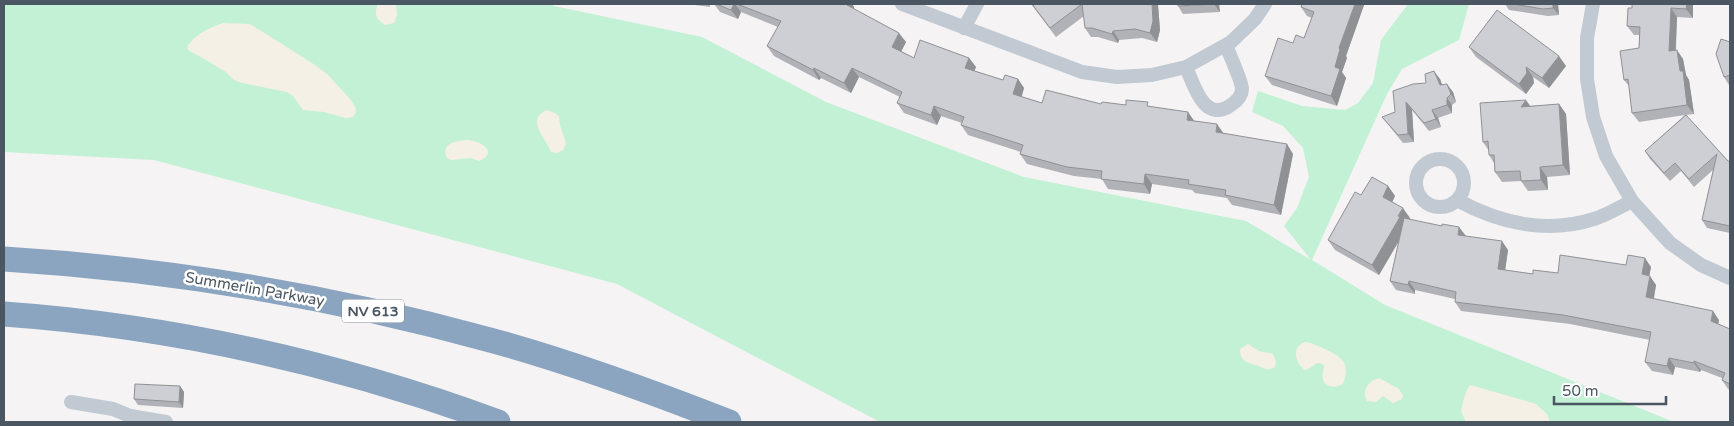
<svg xmlns="http://www.w3.org/2000/svg" width="1734" height="426" font-family="'Varela Round',sans-serif">
<style>
.green{fill:#c3f1d5}
.sand{fill:#f5f0e5}
.lines{fill:none;stroke-linecap:round;stroke-linejoin:round}
.street{stroke:#c1cad2;stroke-width:14}
.highway{stroke:#8ba5c1;stroke-width:25}
.wall{fill:#b0b2b7}
.shaded-wall{fill:#909195}
.building{fill:#cdcfd5;stroke:#909195}
.labels{text-anchor:middle;dominant-baseline:central;stroke-width:5;stroke-linejoin:round;paint-order:stroke}
.shield{fill:#fff;stroke:#808990;stroke-width:1}
.shield-label{font-size:14px;font-weight:bold;fill:#4a5661}
.street-label{font-size:15px;fill:#4a5661;stroke:#fff}
</style>
<rect width="100%" height="100%" fill="#f5f3f3"/>
<path class="green" d="M4 4H551L554 6 702 37 826 102 1024 177 1246 221 1311 260 1284 226 1297 208 1309 177 1303 148 1283 126 1252 112 1258 91 1302 106 1345 110 1358 103 1373 83 1381 40 1408 4H1469L1459 40 1402 69 1387 94 1312 260 1385 305 1674 422H880L617 284 154 160 4 152Z"/>
<path class="sand" d="M378 4H396L397 15 394 23 385 25C375 18 374 14 378 4Z
M223 23 250 24 312 63 327 74 351 100 356 109V112L353 117 346 118 324 112 303 110 293 96 287 92 242 83 234 80 226 72 206 60 188 50 187 47C195 34 209 28 223 23Z
M547 110C563 116 557 115 561 128 562 133 565 138 566 144L563 150 558 153 551 152C547 139 524 120 547 110Z
M466 140C480 140 500 152 479 161L471 158 451 160 447 158C441 144 454 141 466 140Z
M1305 342C1312 343 1318 346 1325 349 1342 357 1351 363 1343 384L1335 387C1320 385 1322 377 1324 366 1317 358 1313 369 1305 370 1295 363 1291 347 1305 342Z
M1248 344 1259 351 1273 354 1276 361 1275 367C1267 372 1263 367 1255 365 1246 362 1240 361 1240 349Z
M1379 378 1399 389 1403 396 1402 399 1393 403 1383 396 1376 402 1367 401C1361 391 1368 381 1379 378Z
M1470 385 1536 404 1547 414 1550 422H1466L1461 411C1462 405 1466 389 1470 385Z"/>
<g class="lines">
<path class="street" d="M902 4 1082 72 1117 77 1152 75 1186 67 1231 42 1255 19 1265 4
M1593 4 1587 38V79L1593 117 1606 156 1632 201 1670 243 1701 265 1730 278
M964 28 977 4
M1186 67C1194 85 1204 124 1231 105 1237 101 1242 96 1242 89 1242 81 1229 54 1226 45
M1416 183a24 24 0 1 1 48 0a24 24 0 1 1-48 0Z
M1457 200C1499 223 1547 234 1594 219 1607 215 1620 207 1632 201
M71 402 113 409 130 416 166 422"/>
<path class="highway" d="M4 259C168 269 331 296 490 340 571 362 650 391 729 422
M4 314C172 326 340 364 498 422"/>
</g>
<path class="wall" d="M687 4H710V7Z
M714 4H852L854 7V9L906 42 901 51 914 58H969L976 67 974 71 1003 80 1018 79 1024 88 1022 97 1042 103 1126 105 1150 106 1194 121 1223 133 1293 154 1281 215 1232 205 1227 198 1195 193 1192 190 1152 184 1150 194 1108 189 1102 179 1074 176 1027 164 1020 154 1021 152 968 135 961 125 962 123 941 116 937 125 904 113 897 103 900 97 859 77 851 93 821 78 819 80 774 56 767 46 778 27 741 12 738 19 720 12Z
M1031 4H1166L1158 5 1160 30 1157 42 1142 38 1119 40 1118 43 1098 37H1091L1085 28 1084 16 1056 37Z
M1219 4 1220 12 1183 14 1178 6Z
M1505 4H1558L1559 15 1548 16 1509 10Z
M1632 4H1693V18L1677 17 1676 50 1683 59 1686 75 1689 80 1694 114 1686 115 1728 161 1730 162V233L1707 228 1702 220 1713 170 1694 187 1681 171 1670 181 1650 159 1645 151 1685 115 1639 122 1632 113 1629 86 1624 80 1639 48V35H1634L1627 26 1632 8Z
M1364 5 1346 56 1347 58 1342 72 1346 78 1337 106 1272 85 1265 76 1293 43 1304 38 1312 18 1307 16 1301 7Z
M1730 42V85H1729L1724 77Z
M1469 47 1566 66 1549 88 1533 77 1534 83 1526 94 1476 57Z
M1440 79 1442 85 1453 92 1456 102 1452 105V113L1438 118 1441 127 1429 131 1412 110 1414 142 1403 143 1382 117 1395 112 1426 83Z
M1559 104 1566 114 1570 175 1547 177 1548 190 1528 191 1521 181 1502 182 1495 172 1494 163 1489 155V151L1483 142 1531 106Z
M1388 186 1395 196 1392 202 1410 218 1409 219 1466 236 1508 250 1505 270 1533 274 1558 273 1626 265 1651 267 1649 276 1656 285 1654 299 1719 320 1718 324 1730 329V390L1728 389 1722 380V378L1701 370 1700 372 1675 367 1673 375 1652 371 1645 362 1650 340 1570 324 1461 311 1455 302V299L1415 290V294L1396 290 1390 281 1399 241 1379 275 1335 250 1328 240 1361 195Z
M180 386 184 392 183 408 138 405 134 399Z"/>
<path class="shaded-wall" d="M734 4H735L741 12 738 19 731 10Z
M847 4H852L854 7 853 15 847 5Z
M1152 4H1157L1158 5 1160 30 1157 42 1150 33Z
M1214 4H1219L1220 12Z
M1355 4H1363L1364 5 1346 56 1347 58 1342 72 1346 78 1337 106 1331 96 1335 67 1339 48Z
M1553 4H1558L1559 15 1553 8Z
M1687 4H1693V18L1686 9Z
M1671 8 1677 17 1675 60 1669 51Z
M1113 31 1119 40 1118 43 1112 34Z
M899 33 906 42 899 56 892 47Z
M1677 50 1683 59 1686 75 1689 80 1694 114 1687 105 1680 71Z
M1559 56 1566 66 1549 88 1542 78Z
M969 58 976 67 972 77 965 68Z
M1526 67 1533 77 1534 83 1526 94 1519 84Z
M814 68 821 78 819 80 813 70Z
M852 68 859 77 851 93 844 83Z
M1434 71 1440 79 1445 93 1440 85Z
M1018 79 1024 88 1019 103 1013 94Z
M1447 84 1453 92 1456 102 1451 94Z
M1447 98 1452 105V113L1447 105Z
M1526 100 1533 110 1521 107Z
M1406 102 1412 110 1414 142 1408 134Z
M1559 104 1566 114 1570 175 1563 165Z
M934 106 941 116 937 125 931 115Z
M1432 110 1438 118 1441 127 1436 119Z
M1188 112 1195 122 1187 120Z
M1217 124 1224 134 1216 132Z
M1287 144 1293 154 1281 215 1274 205Z
M1540 167 1547 177 1548 190 1541 180Z
M1145 174 1152 184 1150 194 1144 184Z
M1388 186 1395 196 1390 207 1383 197Z
M1403 208 1410 218 1406 225 1407 227 1379 275 1372 265Z
M1459 227 1466 236 1458 235Z
M1502 241 1508 250 1504 278 1498 269Z
M1645 258 1651 267 1648 283 1642 274Z
M1650 276 1656 285 1652 307 1646 297Z
M1409 281 1415 290V294L1408 285Z
M1713 311 1719 320 1717 330 1711 321Z
M1669 358 1675 367 1673 375 1667 366Z
M1694 361 1701 370 1700 372 1694 363Z
M180 386 184 392 183 408 179 402Z"/>
<path class="building" d="M716 4H734L731 10Z
M737 4H847V5L899 33 892 47 914 58 920 40 969 58 965 68 1003 80 1005 75 1018 79 1013 94 1042 103 1046 90 1101 104 1102 102 1126 105V100L1148 102 1147 106 1188 112 1187 120 1217 124 1216 132 1287 144 1274 205 1225 195 1226 190 1188 184 1189 180 1145 174 1144 184 1101 179 1102 171 1067 167 1020 154 1023 145 961 125 964 117 934 106 931 115 897 103 902 92 852 68 844 83 814 68 813 70 767 46 781 21Z
M1032 4H1082L1050 28Z
M1082 4H1152L1153 21 1150 33 1135 29 1113 31 1112 34 1092 28H1085Z
M1178 4H1214L1178 6Z
M1302 4H1355L1339 48 1340 49 1335 67 1340 69 1331 96 1265 76 1278 38 1293 43 1296 35 1304 38 1314 12 1301 7Z
M1513 4H1553V8L1543 9Z
M1632 4H1687L1686 9 1671 8 1669 51 1677 50 1680 71H1683L1687 105 1632 113 1628 79 1624 80 1620 51 1639 48 1640 27 1627 26 1628 8H1632Z
M1497 10 1559 56 1542 78 1526 67 1527 73 1519 84 1469 47Z
M1721 39 1730 42V75L1724 77 1716 54Z
M1434 71 1440 85 1447 84 1451 94 1447 98V105L1432 110 1436 119 1424 123 1406 102 1408 134 1398 135 1382 117 1395 112 1393 91 1413 84 1426 83 1425 74Z
M1526 100 1521 107 1559 104 1563 165 1540 167 1541 180 1521 181 1520 171 1495 172 1494 155H1489L1488 141 1483 142 1480 103Z
M1686 115 1728 161 1730 162V226L1702 220 1717 154 1689 179 1675 163 1664 173 1645 151Z
M1372 177 1388 186 1383 197 1403 208 1398 216 1400 217 1372 265 1328 240 1355 192 1361 195Z
M1404 218 1442 226V224L1459 227 1458 235 1502 241 1498 269 1533 274V270L1558 273 1560 255 1626 265 1628 255 1645 258 1642 274 1650 276 1646 297 1713 311 1711 321 1730 329V384L1722 380 1725 373 1694 361V363L1669 358 1667 366 1645 362 1651 332 1563 315 1455 302 1456 292 1409 281 1408 285 1390 281Z
M135 384 180 386 179 402 134 399Z"/>
<g class="labels">
<rect class="shield" x="342" y="299.5" width="62" height="23" rx="4"/>
<g class="shield-label">
<text x="373" y="311">NV 613</text>
</g>
<g class="street-label">
<text transform="translate(255 289) rotate(10)">Summerlin Parkway</text>
</g>
</g>
<rect width="1734" height="426" fill="none" stroke="#4a5661" stroke-width="10"/>
<path d="M1554 396v8h112v-8" fill="none" stroke="#4a5661" stroke-width="2.5"/>
<text x="1562" y="396" font-size="15" fill="#4a5661" stroke="#ffffff" stroke-width="4" paint-order="stroke">50 m</text>
</svg>
